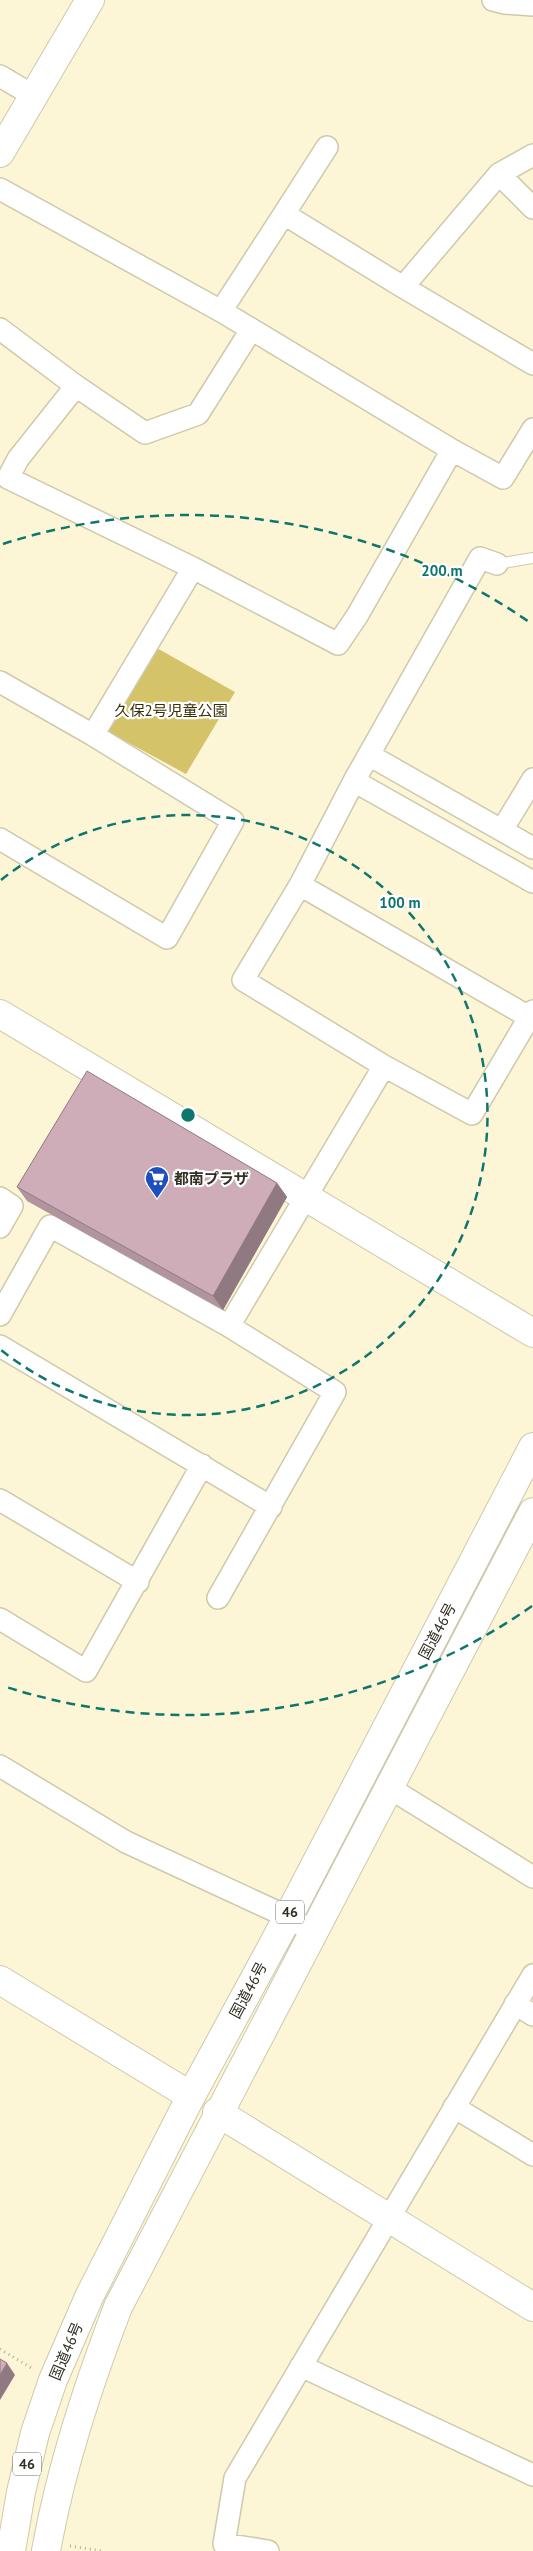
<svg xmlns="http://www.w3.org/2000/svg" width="533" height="2551" font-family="'PT Sans','Noto Sans JP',sans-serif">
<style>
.green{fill:#d5c36a}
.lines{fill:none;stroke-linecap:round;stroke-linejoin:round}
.lane-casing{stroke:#cec9ab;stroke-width:12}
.street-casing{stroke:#cec9ab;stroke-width:24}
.secondary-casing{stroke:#cec9ab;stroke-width:30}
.highway-casing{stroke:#cec9ab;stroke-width:30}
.path{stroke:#b3af97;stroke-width:3;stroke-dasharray:1 4;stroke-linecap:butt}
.lane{stroke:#fff;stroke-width:10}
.street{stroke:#fff;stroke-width:21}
.secondary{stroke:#fff;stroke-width:28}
.highway{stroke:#fff;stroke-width:28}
.wall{fill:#b1959e}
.shaded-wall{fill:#907981}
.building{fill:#ceadb8;stroke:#907981}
.ring{fill:none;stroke:#0f766e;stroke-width:2.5;stroke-dasharray:9 6}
.labels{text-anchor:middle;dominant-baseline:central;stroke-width:4.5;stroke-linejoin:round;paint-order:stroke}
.shield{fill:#fff;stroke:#6f6d65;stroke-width:1}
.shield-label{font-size:14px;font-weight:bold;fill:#312f23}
.park-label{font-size:15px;fill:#383006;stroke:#fff}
.poi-label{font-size:15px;font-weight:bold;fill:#312f23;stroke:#fff;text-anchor:start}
.street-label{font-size:15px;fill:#312f23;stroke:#fff}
.centre{fill:#0f766e;stroke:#fff;stroke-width:2.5}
.ring-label{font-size:15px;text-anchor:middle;font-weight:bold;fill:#0f766e;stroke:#fff;stroke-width:4.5;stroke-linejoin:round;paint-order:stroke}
</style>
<rect width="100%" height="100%" fill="#fcf6d7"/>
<path class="green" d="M155 647 235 692 186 774 105 730Z"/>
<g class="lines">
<g class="lane-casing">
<path id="lane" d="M497 564 533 558"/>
</g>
<g class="street-casing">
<path id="street" d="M493 0 505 3 533 5
M0 76 34 96
M499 174 533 208
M0 189 221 311 452 450 357 616 338 644 193 568 93 735
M284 214 327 147
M403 287 533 364
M221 311 284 214 403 287 499 174 533 155
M0 329 76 386 18 459 8 478 193 568
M76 386 145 433 198 414 251 330
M452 450 503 478 533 429
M497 564 480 558 354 781 300 885 243 980 384 1066 472 1114 533 1011
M0 682 93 735 233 821 167 938 0 839
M369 755 533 848
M354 781 533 882
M502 830 533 779
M300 885 529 1017
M0 1198 12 1206 0 1227
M0 1315 50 1226 229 1326 335 1392 218 1598
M229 1326 384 1066
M0 1346 271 1507
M0 1500 138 1582
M0 1619 86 1671 202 1465
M0 1766 126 1842 288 1917 313 1932
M388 1787 533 1877
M515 2004 533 2015
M454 2107 533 2155
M301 2366 533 2475
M268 2551 224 2544 235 2478 533 1975"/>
</g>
<g class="secondary-casing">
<path id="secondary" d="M0 153 90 0
M0 1014 533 1333
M0 1980 191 2096
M217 2112 533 2307"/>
</g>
<g class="highway-casing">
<path id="highway" d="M11 2551 21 2492 35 2433 53 2380 89 2297 191 2096 288 1917 533 1447
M46 2551C61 2467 88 2386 118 2307L533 1512"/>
</g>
<path class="path" d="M0 2349 33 2369
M70 2546 103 2551"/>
<use href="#lane" class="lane"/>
<use href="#street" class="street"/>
<use href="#secondary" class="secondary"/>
<use href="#highway" class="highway"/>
</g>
<path class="wall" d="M277 1183 287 1197 223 1310 27 1201 17 1187Z"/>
<path class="shaded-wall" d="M277 1183 287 1197 223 1310 213 1296Z
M7 2363 15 2375 0 2400V2375Z"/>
<path class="building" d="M87 1071 277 1183 213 1296 17 1187Z
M0 2359 7 2363 0 2375Z"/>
<g class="ring">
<path d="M1 880A300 300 0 1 1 1 1350"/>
<path d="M532 1606A600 600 0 0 1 3 1686M3 544A600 600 0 0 1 532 624"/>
</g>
<defs>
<g id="supermarket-pin" transform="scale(1.25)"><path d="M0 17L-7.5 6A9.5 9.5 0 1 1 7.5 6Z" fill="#1e50bd" stroke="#fff"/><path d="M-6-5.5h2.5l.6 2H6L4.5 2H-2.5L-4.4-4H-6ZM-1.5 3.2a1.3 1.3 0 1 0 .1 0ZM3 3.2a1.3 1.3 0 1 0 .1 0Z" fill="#fff"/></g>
</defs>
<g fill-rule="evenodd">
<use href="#supermarket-pin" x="157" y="1178"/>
</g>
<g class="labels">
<g class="shield">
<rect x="276" y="1900.5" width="28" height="23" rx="4"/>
<rect x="13" y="2452.5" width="28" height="23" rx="4"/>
</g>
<g class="shield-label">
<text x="290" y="1912">46</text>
<text x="27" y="2464">46</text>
</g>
<g class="park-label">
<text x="171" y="710">久保2号児童公園</text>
</g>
<g class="poi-label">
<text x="174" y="1178">都南プラザ</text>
</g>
<g class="street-label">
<text transform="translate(437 1631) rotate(-62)">国道46号</text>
<text transform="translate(248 1990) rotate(-62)">国道46号</text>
<text transform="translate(66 2351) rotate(-67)">国道46号</text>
</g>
</g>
<circle cx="188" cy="1115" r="8" class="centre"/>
<g class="ring-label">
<text x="442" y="576">200 m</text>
<text x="400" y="908">100 m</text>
</g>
</svg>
